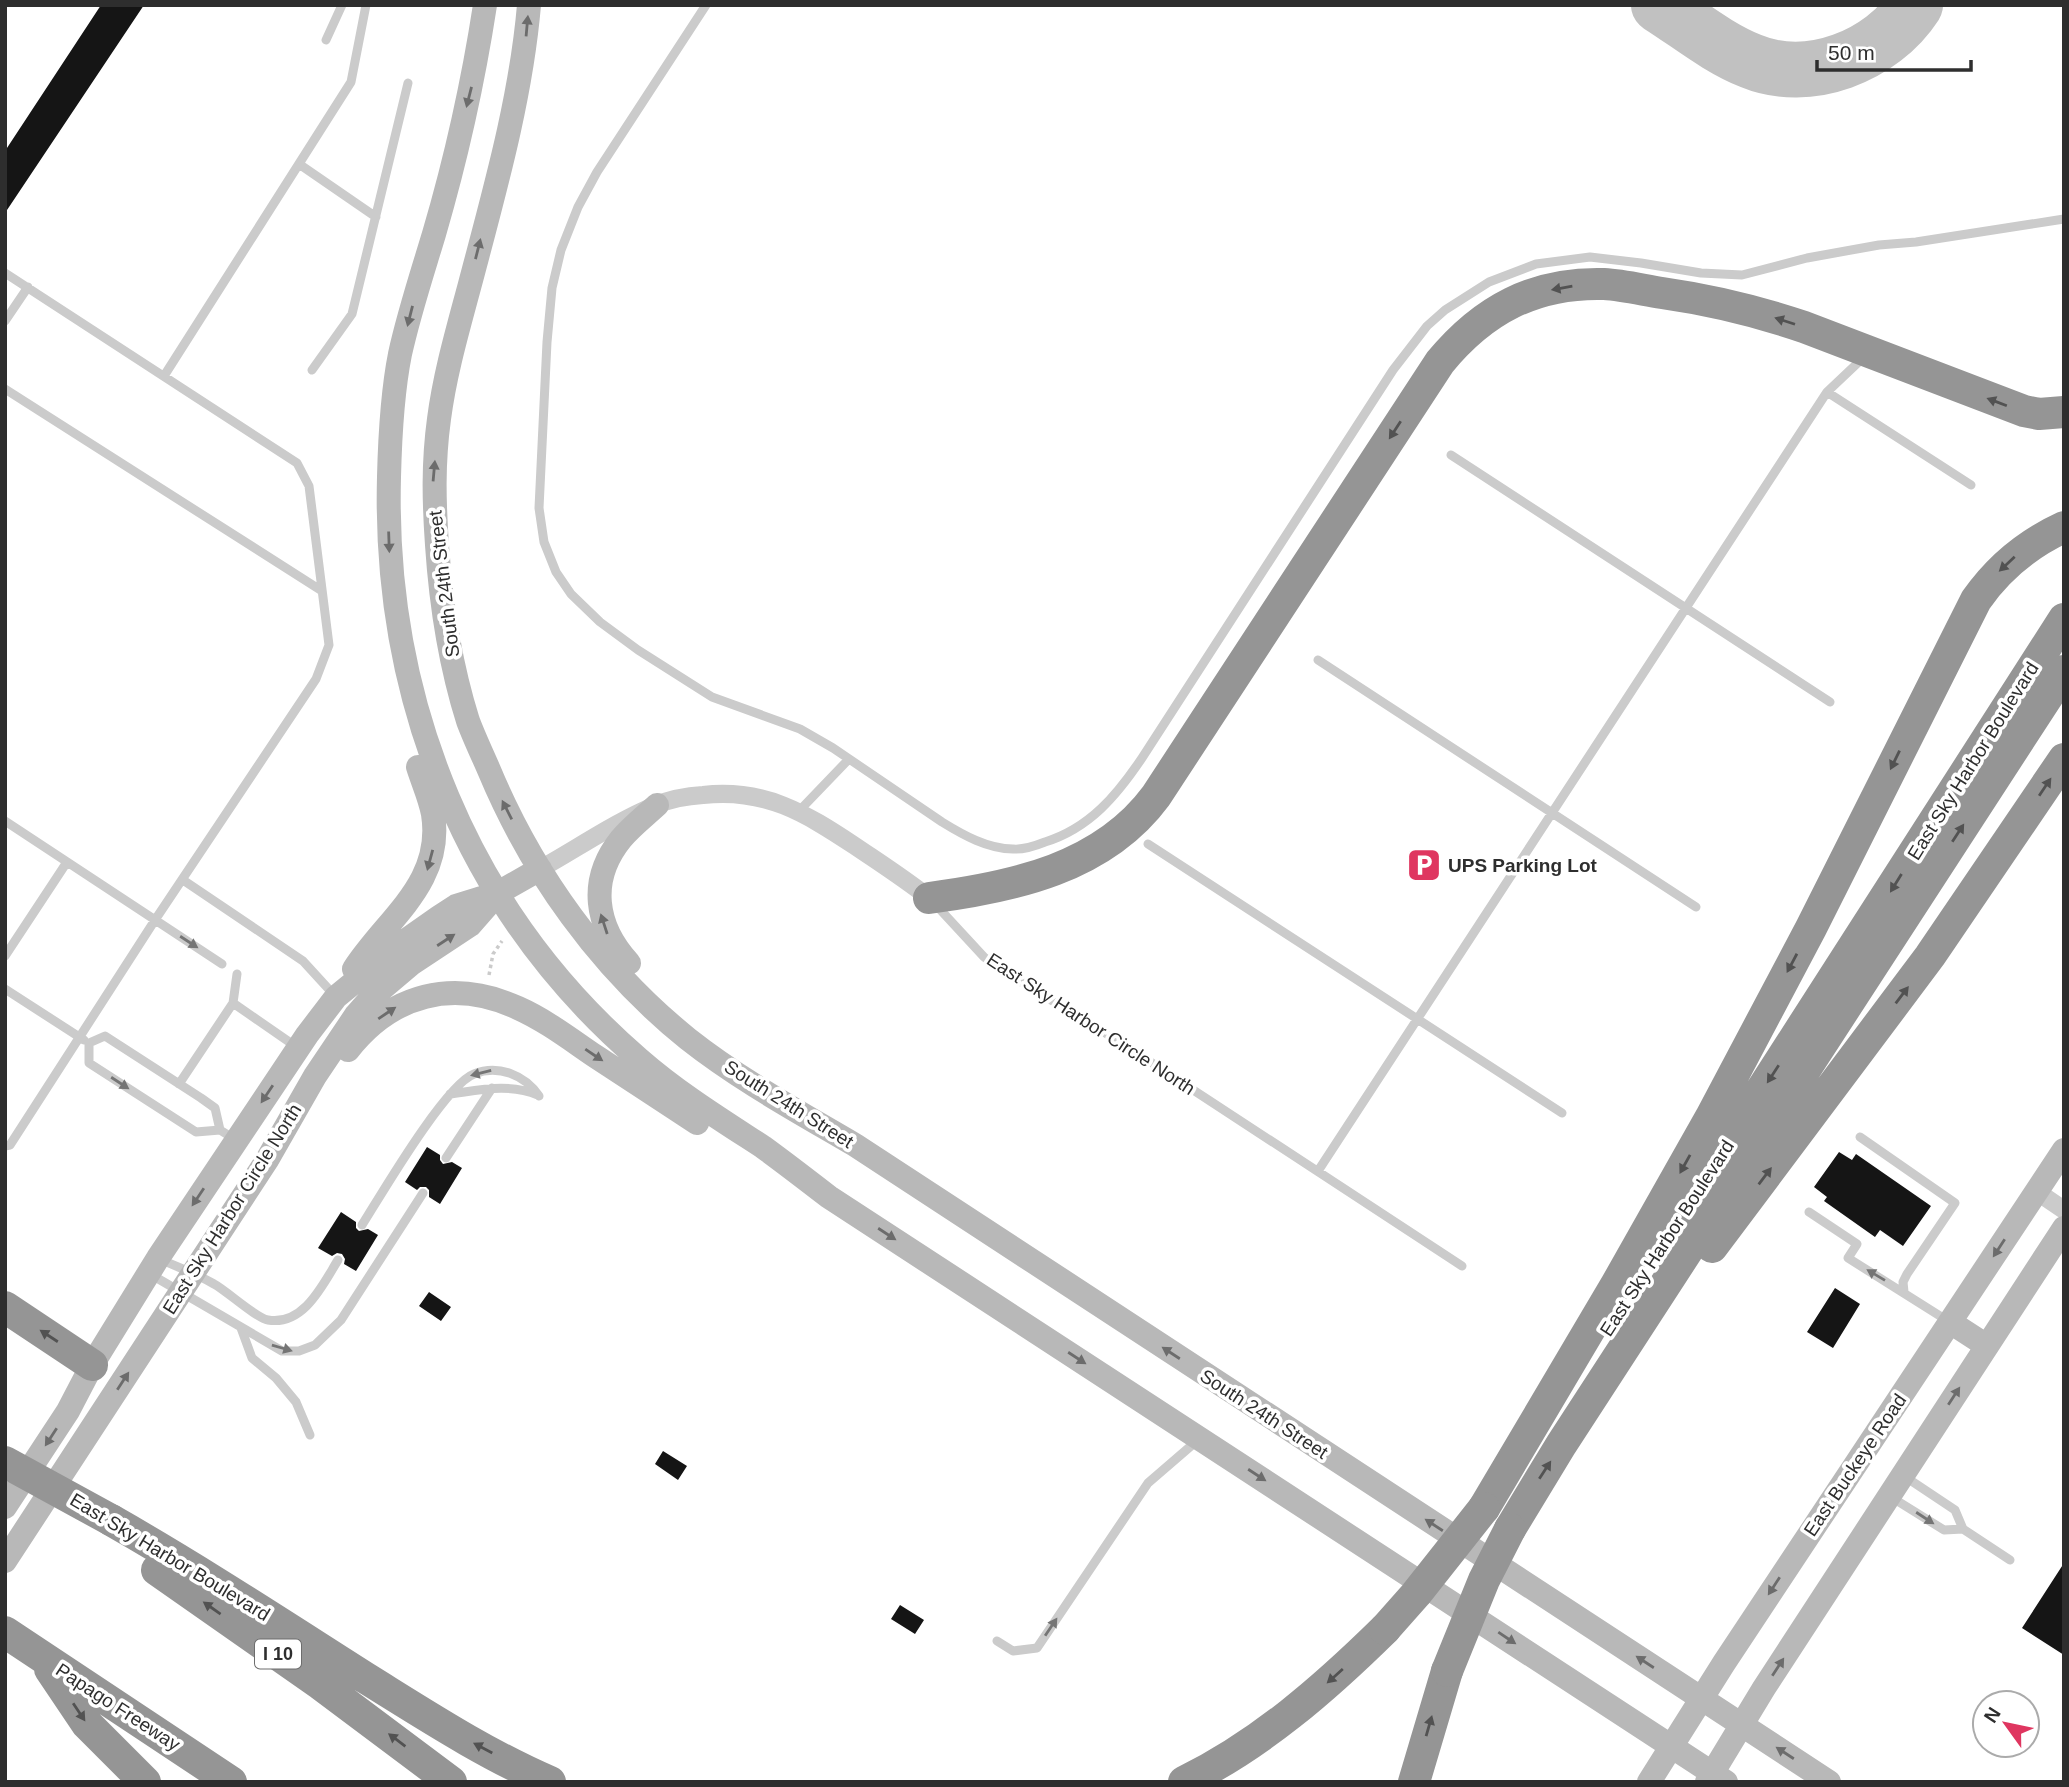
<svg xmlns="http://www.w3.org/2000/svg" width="2069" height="1787" font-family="Helvetica,sans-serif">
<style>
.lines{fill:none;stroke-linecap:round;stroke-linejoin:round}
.taxiway{stroke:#c1c1c1;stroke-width:56}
.building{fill:#151515}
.path{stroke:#cbcbcb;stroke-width:3.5;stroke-dasharray:3.5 3.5;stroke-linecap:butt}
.lane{stroke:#cbcbcb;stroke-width:9}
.street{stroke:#cbcbcb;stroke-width:18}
.secondary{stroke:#b8b8b8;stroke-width:24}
.highway{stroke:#959595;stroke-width:32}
.highway-bridge{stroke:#959595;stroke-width:32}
.oneway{fill:#6c6c6c}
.oneway2{fill:#525252}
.oneway3{fill:#757575}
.labels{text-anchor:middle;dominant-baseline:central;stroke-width:7;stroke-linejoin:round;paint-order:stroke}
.shield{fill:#fff;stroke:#6d6d6d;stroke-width:2}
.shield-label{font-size:18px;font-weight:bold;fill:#2e2e2e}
.street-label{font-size:19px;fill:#2e2e2e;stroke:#fff}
.poi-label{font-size:19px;font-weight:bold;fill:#2e2e2e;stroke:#fff;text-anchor:start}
</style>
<rect width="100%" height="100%" fill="#fff"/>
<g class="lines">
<path class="taxiway" d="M1659 5C1689 24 1718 48 1751 61 1809 85 1882 56 1915 5"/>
</g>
<path class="building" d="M101 5H144L5 213V151Z
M427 1147 440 1155V1160L443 1164 452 1162 462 1168 440 1204 429 1197V1190L426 1187H420L417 1190 405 1182Z
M1839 1152 1852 1160 1856 1154 1931 1206 1903 1246 1880 1230 1875 1237 1824 1201 1827 1197 1814 1187Z
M341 1212 356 1222V1228L359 1231 368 1229 378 1235 356 1271 344 1264 345 1259 342 1254 337 1253 332 1256 318 1248Z
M1835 1288 1860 1304 1833 1348 1807 1332Z
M429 1292 451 1307 441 1321 419 1306Z
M663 1451 687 1466 678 1480 655 1464Z
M2064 1563V1655L2022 1628Z
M900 1605 924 1620 915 1634 891 1619Z"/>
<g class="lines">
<path class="path" d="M489 975 493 954 502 941"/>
<path class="lane" d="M706 5 597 172 578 207 561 250 552 288 547 342 539 508 544 542 556 572 571 594 600 622 638 650 712 697 800 729 833 748 942 822C963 835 988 849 1013 849 1024 850 1035 846 1045 842 1090 828 1117 795 1142 758L1393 370 1427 326 1445 310 1489 282 1536 264 1590 257 1641 263 1701 273 1742 275 1807 258 1879 245 1916 242 2064 219
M326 40 342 5
M299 164 376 217
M5 273 297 463 309 486 329 645 316 679 155 920 10 1145 5 1146
M5 321 28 287
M312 370 352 314 408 83
M164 376 351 82 366 5
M5 389 322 591
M1827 392 1971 485
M1451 455 1830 702
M1318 660 1696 907
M799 811 849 759
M5 821 222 964
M1148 844 1562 1113
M183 880 303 961 335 996
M935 904 984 957 1000 969 1120 1042 1462 1266
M5 956 67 862
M5 989 84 1040
M233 1003 298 1048
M89 1043V1063L196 1132 220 1130 236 1140
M89 1043 105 1036 201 1098 215 1108 220 1130
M179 1084 233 1003 237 974
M450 1094C480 1090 509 1083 538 1095
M1860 1137 1955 1203 1907 1274 1903 1282 1904 1292
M446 1158 492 1088
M1318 1171 1827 392 1864 357
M1809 1212 1857 1244 1848 1258 1948 1321
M362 1225C381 1195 445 1085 474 1074 498 1064 525 1075 539 1096
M160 1259C177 1267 197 1274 214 1284 227 1291 256 1318 268 1320 304 1326 323 1284 338 1260
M150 1274 282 1351H299L315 1345 341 1320 423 1193
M241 1328 252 1358 276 1378 296 1402 310 1435
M1904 1476 1955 1510 1963 1529 2010 1560
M1891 1497 1944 1530 1963 1529
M997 1641 1013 1651 1037 1648 1148 1483 1199 1439"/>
<path class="street" d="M540 869C578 848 615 822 656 805 671 799 687 796 703 795 765 788 805 813 855 846 880 863 905 879 929 898
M2036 1191 2064 1210"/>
<path class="secondary" d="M485 5C473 83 456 159 434 234 422 274 409 313 400 354 392 394 390 436 389 477 383 701 468 912 639 1059 678 1093 720 1119 763 1147 785 1163 807 1180 829 1197L1726 1782
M529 5C521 99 494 193 470 284 458 329 445 373 439 419 433 463 434 502 437 545 441 605 450 664 468 721 474 737 482 754 489 770 532 873 600 968 688 1039 740 1080 799 1112 855 1145L1829 1782
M629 963C595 926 588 880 621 839 631 827 645 816 657 805
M354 969C387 918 444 883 433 814 430 798 423 783 418 767
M348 1050C392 994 453 978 518 1008 545 1020 570 1039 595 1056 629 1078 663 1101 697 1123
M1950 1322 1987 1346
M5 1507 68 1411 92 1365 158 1258 307 1035 336 997 402 943 439 917 456 906 498 893 540 869
M5 1561 267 1160 315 1076 356 1015 372 997 411 964 470 925 498 893
M1649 1782 1724 1663 2064 1150
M1707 1782 1764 1688 2064 1228"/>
<path class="highway" d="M929 898C1013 887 1103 868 1156 796L1440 362C1483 310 1534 282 1604 284 1623 285 1643 290 1662 293 1711 300 1757 311 1804 327L2024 411 2039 414 2064 412
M1712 1247 1930 956 2064 759
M1660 1248 2064 619
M5 1307 92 1365
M1484 1508 1616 1285 1711 1117 1811 928 1976 600C1999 567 2027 544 2064 527
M111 1520C199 1570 284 1626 369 1680 427 1716 487 1755 550 1782
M1510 1529 1561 1445 2064 671
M157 1570 320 1684 451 1782
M5 1632 231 1782
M50 1669 87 1724 145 1782
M1184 1782C1260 1745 1325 1688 1385 1629
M1414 1782 1447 1671"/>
<path class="highway-bridge" d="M5 1462 111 1520
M1385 1629 1416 1594 1484 1508
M1447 1671 1484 1580 1510 1529"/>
</g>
<defs><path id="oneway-solid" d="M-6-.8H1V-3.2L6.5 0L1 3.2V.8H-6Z" transform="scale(1.75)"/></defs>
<g class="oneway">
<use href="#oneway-solid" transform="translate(527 26) rotate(-85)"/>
<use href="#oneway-solid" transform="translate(469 97) rotate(104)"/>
<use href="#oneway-solid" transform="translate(478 249) rotate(-76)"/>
<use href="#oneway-solid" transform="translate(410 316) rotate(104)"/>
<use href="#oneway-solid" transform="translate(434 471) rotate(-85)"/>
<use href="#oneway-solid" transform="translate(389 542) rotate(88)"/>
<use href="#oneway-solid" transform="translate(507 810) rotate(-117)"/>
<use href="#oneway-solid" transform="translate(430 860) rotate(105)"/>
<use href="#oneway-solid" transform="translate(604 924) rotate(-108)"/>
<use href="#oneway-solid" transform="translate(446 940) rotate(-33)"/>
<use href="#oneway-solid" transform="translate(387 1013) rotate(-34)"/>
<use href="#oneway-solid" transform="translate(594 1055) rotate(34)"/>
<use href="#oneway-solid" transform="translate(267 1094) rotate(124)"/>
<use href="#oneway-solid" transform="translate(198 1197) rotate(124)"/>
<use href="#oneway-solid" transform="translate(887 1234) rotate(33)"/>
<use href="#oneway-solid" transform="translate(1999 1248) rotate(123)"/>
<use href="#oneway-solid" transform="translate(1171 1353) rotate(-147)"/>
<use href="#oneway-solid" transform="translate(1077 1358) rotate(33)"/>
<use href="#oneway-solid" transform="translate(123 1381) rotate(-57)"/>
<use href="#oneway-solid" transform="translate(1954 1396) rotate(-57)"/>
<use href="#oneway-solid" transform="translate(51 1437) rotate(123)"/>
<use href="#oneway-solid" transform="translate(1257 1475) rotate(33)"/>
<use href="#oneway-solid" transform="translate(1434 1525) rotate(-147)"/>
<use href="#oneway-solid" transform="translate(1774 1586) rotate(123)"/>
<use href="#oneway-solid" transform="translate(1507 1638) rotate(34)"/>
<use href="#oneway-solid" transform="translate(1645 1662) rotate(-147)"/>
<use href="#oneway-solid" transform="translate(1778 1667) rotate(-57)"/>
<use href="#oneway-solid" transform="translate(1785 1753) rotate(-147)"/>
</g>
<g class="oneway2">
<use href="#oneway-solid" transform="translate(1562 288) rotate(170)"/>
<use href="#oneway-solid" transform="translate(1785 321) rotate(-162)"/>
<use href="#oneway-solid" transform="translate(1997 402) rotate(-159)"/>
<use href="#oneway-solid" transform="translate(1395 430) rotate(123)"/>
<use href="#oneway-solid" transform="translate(2007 564) rotate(137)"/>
<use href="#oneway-solid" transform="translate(1895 760) rotate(116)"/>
<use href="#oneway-solid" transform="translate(2045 787) rotate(-56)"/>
<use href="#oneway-solid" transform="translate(1958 833) rotate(-57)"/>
<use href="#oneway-solid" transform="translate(1896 883) rotate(122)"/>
<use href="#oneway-solid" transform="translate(1792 963) rotate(118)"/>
<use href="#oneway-solid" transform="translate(1902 995) rotate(-53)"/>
<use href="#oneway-solid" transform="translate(1773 1074) rotate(123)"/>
<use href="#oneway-solid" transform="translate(1685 1164) rotate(119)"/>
<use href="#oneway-solid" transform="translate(1765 1176) rotate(-53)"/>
<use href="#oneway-solid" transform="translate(49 1336) rotate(-147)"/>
<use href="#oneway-solid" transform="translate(1545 1470) rotate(-57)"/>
<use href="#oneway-solid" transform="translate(212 1608) rotate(-145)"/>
<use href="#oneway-solid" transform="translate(1335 1676) rotate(138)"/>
<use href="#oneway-solid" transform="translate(79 1712) rotate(56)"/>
<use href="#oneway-solid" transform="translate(1429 1726) rotate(-74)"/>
<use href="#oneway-solid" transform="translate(397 1740) rotate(-143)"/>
<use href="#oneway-solid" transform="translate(483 1748) rotate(-152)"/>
</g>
<g class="oneway3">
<use href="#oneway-solid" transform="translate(189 942) rotate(33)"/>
<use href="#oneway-solid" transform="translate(481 1073) rotate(166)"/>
<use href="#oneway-solid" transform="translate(120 1083) rotate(33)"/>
<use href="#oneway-solid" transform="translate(1876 1275) rotate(-149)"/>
<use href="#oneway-solid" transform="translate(282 1348) rotate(16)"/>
<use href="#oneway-solid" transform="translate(1925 1518) rotate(33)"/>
<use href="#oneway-solid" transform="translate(1051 1627) rotate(-56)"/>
</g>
<defs>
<g id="parking-square" transform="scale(1.75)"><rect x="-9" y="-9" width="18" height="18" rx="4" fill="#df3660" stroke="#fff"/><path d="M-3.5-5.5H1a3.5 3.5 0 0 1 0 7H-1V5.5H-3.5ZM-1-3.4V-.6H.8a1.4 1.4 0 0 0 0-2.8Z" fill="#fff"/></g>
</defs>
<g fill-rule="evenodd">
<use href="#parking-square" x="1424" y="865"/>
</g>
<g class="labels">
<rect class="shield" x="255" y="1639.5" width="46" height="29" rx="5"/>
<g class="shield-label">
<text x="278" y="1654">I 10</text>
</g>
<g class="street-label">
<text transform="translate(444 584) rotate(-97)">South 24th Street</text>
<text transform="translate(1973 761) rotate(-58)">East Sky Harbor Boulevard</text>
<text transform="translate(1091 1024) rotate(33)">East Sky Harbor Circle North</text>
<text transform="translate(789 1104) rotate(32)">South 24th Street</text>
<text transform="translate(232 1209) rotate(-58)">East Sky Harbor Circle North</text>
<text transform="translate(1667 1238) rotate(-57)">East Sky Harbor Boulevard</text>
<text transform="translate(1264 1414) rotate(33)">South 24th Street</text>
<text transform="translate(1855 1465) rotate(-56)">East Buckeye Road</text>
<text transform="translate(170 1557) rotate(31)">East Sky Harbor Boulevard</text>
<text transform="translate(118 1707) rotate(33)">Papago Freeway</text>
</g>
<g class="poi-label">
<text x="1448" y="865">UPS Parking Lot</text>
</g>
</g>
<rect width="2069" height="1787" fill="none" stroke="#2e2e2e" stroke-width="14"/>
<g transform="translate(2006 1724) rotate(303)"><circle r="33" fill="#ffffff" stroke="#ababab" stroke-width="2"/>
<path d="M0-5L12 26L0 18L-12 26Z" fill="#df3660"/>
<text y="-10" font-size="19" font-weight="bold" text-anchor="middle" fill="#2e2e2e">N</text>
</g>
<path d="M1817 60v10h154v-10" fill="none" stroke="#2e2e2e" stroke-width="3.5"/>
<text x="1828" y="60" font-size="21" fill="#2e2e2e" stroke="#ffffff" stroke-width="5" paint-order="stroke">50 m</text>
</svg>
